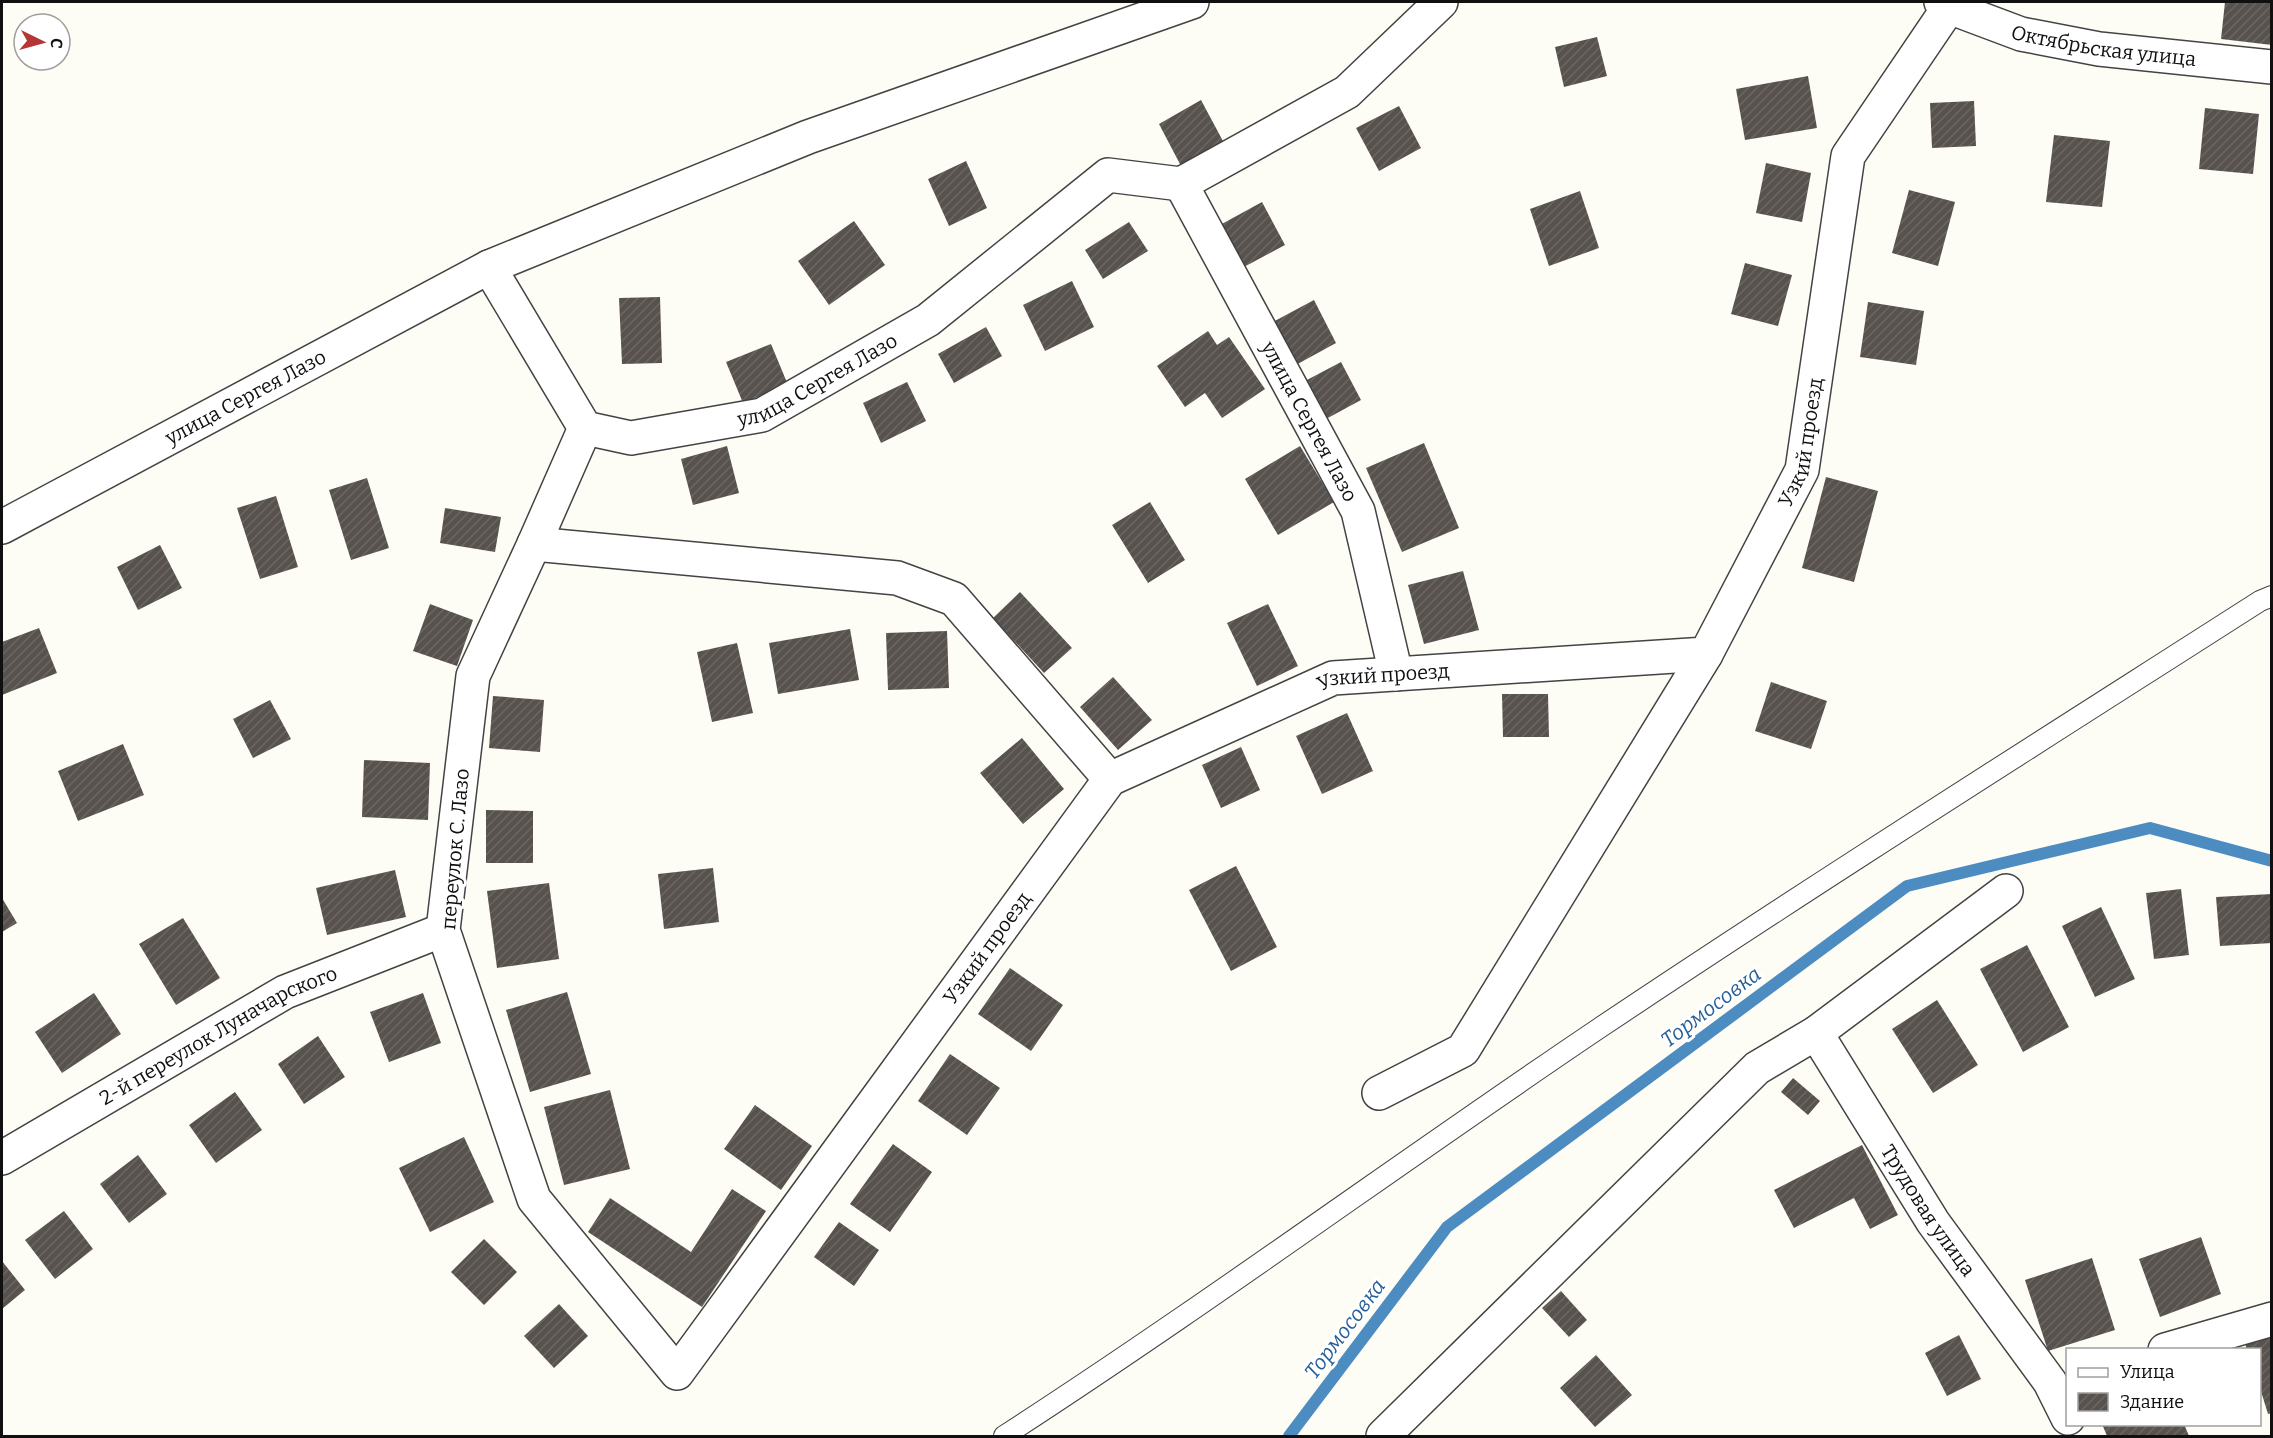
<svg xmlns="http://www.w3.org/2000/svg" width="2273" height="1438" font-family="Bitter,serif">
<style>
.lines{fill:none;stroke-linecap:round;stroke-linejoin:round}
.stream{stroke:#4c8cc1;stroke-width:12}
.building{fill:url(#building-hatch)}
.lane-casing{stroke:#434343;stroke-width:22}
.street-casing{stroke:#434343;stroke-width:36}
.lane{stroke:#fff;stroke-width:20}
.street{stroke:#fff;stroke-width:33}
.labels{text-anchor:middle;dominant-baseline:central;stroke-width:6;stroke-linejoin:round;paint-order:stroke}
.street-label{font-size:20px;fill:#101010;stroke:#fff}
.water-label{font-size:21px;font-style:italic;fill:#255f97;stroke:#fff}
</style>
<defs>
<pattern id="building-hatch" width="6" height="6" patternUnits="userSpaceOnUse" patternTransform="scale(1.5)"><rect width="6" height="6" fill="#58524e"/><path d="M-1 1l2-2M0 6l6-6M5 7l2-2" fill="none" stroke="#6b6663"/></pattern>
</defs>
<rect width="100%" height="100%" fill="#fefdf5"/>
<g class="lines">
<path class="stream" d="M1289 1436 1447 1227 1907 886 2150 828 2272 861"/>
</g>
<path class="building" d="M2225 2H2272V45L2221 39Z
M1597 37 1607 76 1564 87 1555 47Z
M1808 76 1817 128 1745 140 1736 89Z
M1201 100 1224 143 1181 166 1159 124Z
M1974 101 1976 146 1932 148 1930 103Z
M1399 106 1421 148 1379 171 1356 128Z
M2205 108 2259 114 2253 174 2199 169Z
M2054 135 2110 141 2102 207 2046 202Z
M966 161 987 208 949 226 928 179Z
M1766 163 1811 173 1802 222 1756 213Z
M1909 190 1955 202 1938 266 1892 253Z
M1580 191 1599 248 1549 266 1530 209Z
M1262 202 1285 245 1242 268 1220 225Z
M854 221 885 265 829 305 798 261Z
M1129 222 1148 251 1103 279 1085 250Z
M1745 263 1792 275 1778 326 1731 314Z
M1072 281 1094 327 1045 351 1023 305Z
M660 297 662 363 622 364 619 298Z
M1314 300 1336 343 1294 366 1271 323Z
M1868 302 1924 311 1916 365 1860 357Z
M986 327 1002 356 954 383 938 354Z
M1208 331 1217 345 1229 337 1265 389 1222 418 1205 393 1185 407 1157 366Z
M771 344 788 385 743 403 726 362Z
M1341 362 1361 400 1326 419 1305 381Z
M907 382 926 421 881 443 863 403Z
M1424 443 1459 528 1402 552 1366 468Z
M727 446 739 493 693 505 681 459Z
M1300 446 1334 502 1278 535 1245 479Z
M1826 477 1878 491 1854 582 1802 568Z
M367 478 389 548 351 560 329 490Z
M276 496 298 567 260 579 237 508Z
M1150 502 1185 560 1148 583 1112 525Z
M445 508 501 517 495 552 440 543Z
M160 545 182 588 138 610 117 567Z
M1463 571 1479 630 1424 644 1408 585Z
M1020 592 1072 648 1044 673 993 618Z
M430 604 473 620 457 666 413 651Z
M1268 604 1298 666 1257 686 1227 623Z
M39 628 57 673 2 695V642Z
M850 629 859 680 778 694 769 643Z
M947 631 949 688 888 690 886 633Z
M737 643 753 713 712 722 697 652Z
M1113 677 1152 720 1118 750 1080 707Z
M1771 682 1827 701 1811 749 1755 731Z
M1502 694H1548L1549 737H1503Z
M493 696 544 700 540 752 489 748Z
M270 700 291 739 253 758 233 719Z
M1347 713 1373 771 1322 794 1296 736Z
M1022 738 1064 789 1023 824 980 773Z
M123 744 144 795 78 821 58 771Z
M1241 747 1260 790 1221 808 1202 765Z
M364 760 430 763 428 820 362 817Z
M486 810 533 811V863H486Z
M1236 866 1277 947 1231 971 1189 890Z
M713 868 719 922 664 929 658 874Z
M395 870 406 917 327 935 316 888Z
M549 883 559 959 497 968 487 891Z
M2181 889 2189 955 2154 959 2146 893Z
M2272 894V943L2220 946 2216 897Z
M2 898 17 923 2 932Z
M2101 907 2135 979 2095 997 2062 926Z
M183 918 220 978 176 1005 139 944Z
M2027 945 2069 1027 2023 1052 1980 969Z
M1010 968 1063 1005 1031 1051 978 1014Z
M567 992 591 1074 530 1092 506 1010Z
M94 993 121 1034 62 1073 35 1032Z
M423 993 441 1043 389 1062 370 1012Z
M1937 1000 1978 1065 1933 1093 1892 1029Z
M318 1036 345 1077 304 1104 278 1064Z
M950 1054 1000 1088 967 1135 918 1101Z
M1793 1078 1820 1101 1808 1115 1781 1092Z
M610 1090 630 1169 564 1185 544 1107Z
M235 1092 262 1130 216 1163 189 1125Z
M755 1105 812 1146 781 1190 724 1149Z
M464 1137 494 1202 430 1232 399 1168Z
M893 1144 932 1172 890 1232 850 1204Z
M1862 1145 1898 1215 1870 1229 1854 1198 1794 1228 1774 1190Z
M138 1155 167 1194 129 1223 100 1184Z
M732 1189 766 1211 702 1307 588 1232 610 1198 691 1252Z
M64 1211 93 1249 55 1279 25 1240Z
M839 1222 879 1250 854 1286 814 1257Z
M2201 1237 2221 1294 2160 1317 2139 1259Z
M484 1239 517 1272 484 1305 451 1272Z
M2092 1258 2115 1330 2048 1351 2025 1280Z
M2 1261 25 1290 2 1309Z
M1561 1291 1587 1320 1569 1337 1542 1308Z
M559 1304 588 1336 554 1368 524 1336Z
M2272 1330V1413L2268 1414 2260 1388V1350H2247L2244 1340Z
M1959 1335 1981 1379 1947 1396 1925 1353Z
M1596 1355 1632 1395 1595 1427 1560 1388Z
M2102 1424H2184L2189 1436H2107Z"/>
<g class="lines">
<g class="lane-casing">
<path id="lane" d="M1004 1436C1205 1306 1399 1163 1598 1029 1816 883 2038 743 2260 601L2272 596"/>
</g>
<g class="street-casing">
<g id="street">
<path id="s1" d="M1941 2 1949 7 2021 34 2099 49 2272 67"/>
<path id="s2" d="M1181 184 1358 511 1396 674"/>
<path id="s3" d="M489 267 585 428 631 438 762 415 928 320 1108 175 1181 184 1347 92 1441 2"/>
<path id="s4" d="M585 428 534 544 473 676 443 930 534 1199 677 1373 1110 779 1333 678 1706 654 1802 470 1848 156 1949 7"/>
<path id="s5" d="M2 527 489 267 808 137 1192 2"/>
<path d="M534 544 897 578 954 599 1110 779"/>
<path id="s6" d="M1816 1033 1933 1222 2050 1382 2068 1418"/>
<path d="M1379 1093 1463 1050 1706 654"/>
<path id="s7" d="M2 1158 285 992 443 930"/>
<path d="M2165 1350 2272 1319"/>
<path d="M1383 1436 1757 1068 1816 1033 2006 891"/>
</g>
</g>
<use href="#lane" class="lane"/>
<use href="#street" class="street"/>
</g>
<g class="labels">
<g class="street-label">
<text stroke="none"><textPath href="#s1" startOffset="170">Октябрьская улица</textPath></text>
<text stroke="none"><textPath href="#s3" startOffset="432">улица Сергея Лазо</textPath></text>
<text stroke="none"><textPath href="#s5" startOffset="276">улица Сергея Лазо</textPath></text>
<text stroke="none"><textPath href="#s2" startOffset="270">улица Сергея Лазо</textPath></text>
<text stroke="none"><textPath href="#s4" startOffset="2625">Узкий проезд</textPath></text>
<text stroke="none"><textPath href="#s4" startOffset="2067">Узкий проезд</textPath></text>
<text transform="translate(455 849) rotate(-85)">переулок С. Лазо</text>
<text stroke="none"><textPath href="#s4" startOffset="1563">Узкий проезд</textPath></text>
<text stroke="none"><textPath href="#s7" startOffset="249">2-й переулок Луначарского</textPath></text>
<text stroke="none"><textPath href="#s6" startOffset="210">Трудовая улица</textPath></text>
</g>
<g class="water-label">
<text transform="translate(1711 1007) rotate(-37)">Тормосовка</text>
<text transform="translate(1345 1329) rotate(-53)">Тормосовка</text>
</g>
</g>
<rect width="2273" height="1438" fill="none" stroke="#101010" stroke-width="6"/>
<rect x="2066" y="1348" width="195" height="78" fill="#ffffff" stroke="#9f9f9f" stroke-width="1.5"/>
<rect x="2078" y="1368" width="30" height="9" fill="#ffffff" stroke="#9f9f9f" stroke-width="1.5"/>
<text x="2120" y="1378" font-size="18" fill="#101010">Улица</text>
<rect x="2078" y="1393" width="30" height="18" fill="url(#building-hatch)" stroke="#9f9f9f" stroke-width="1.5"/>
<text x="2120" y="1408" font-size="18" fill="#101010">Здание</text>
<g transform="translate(42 42) rotate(95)"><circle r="28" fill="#ffffff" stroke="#9f9f9f" stroke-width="1.5"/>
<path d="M0-4.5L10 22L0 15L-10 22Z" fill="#b43635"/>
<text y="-9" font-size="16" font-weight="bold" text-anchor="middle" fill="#101010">С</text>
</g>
</svg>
